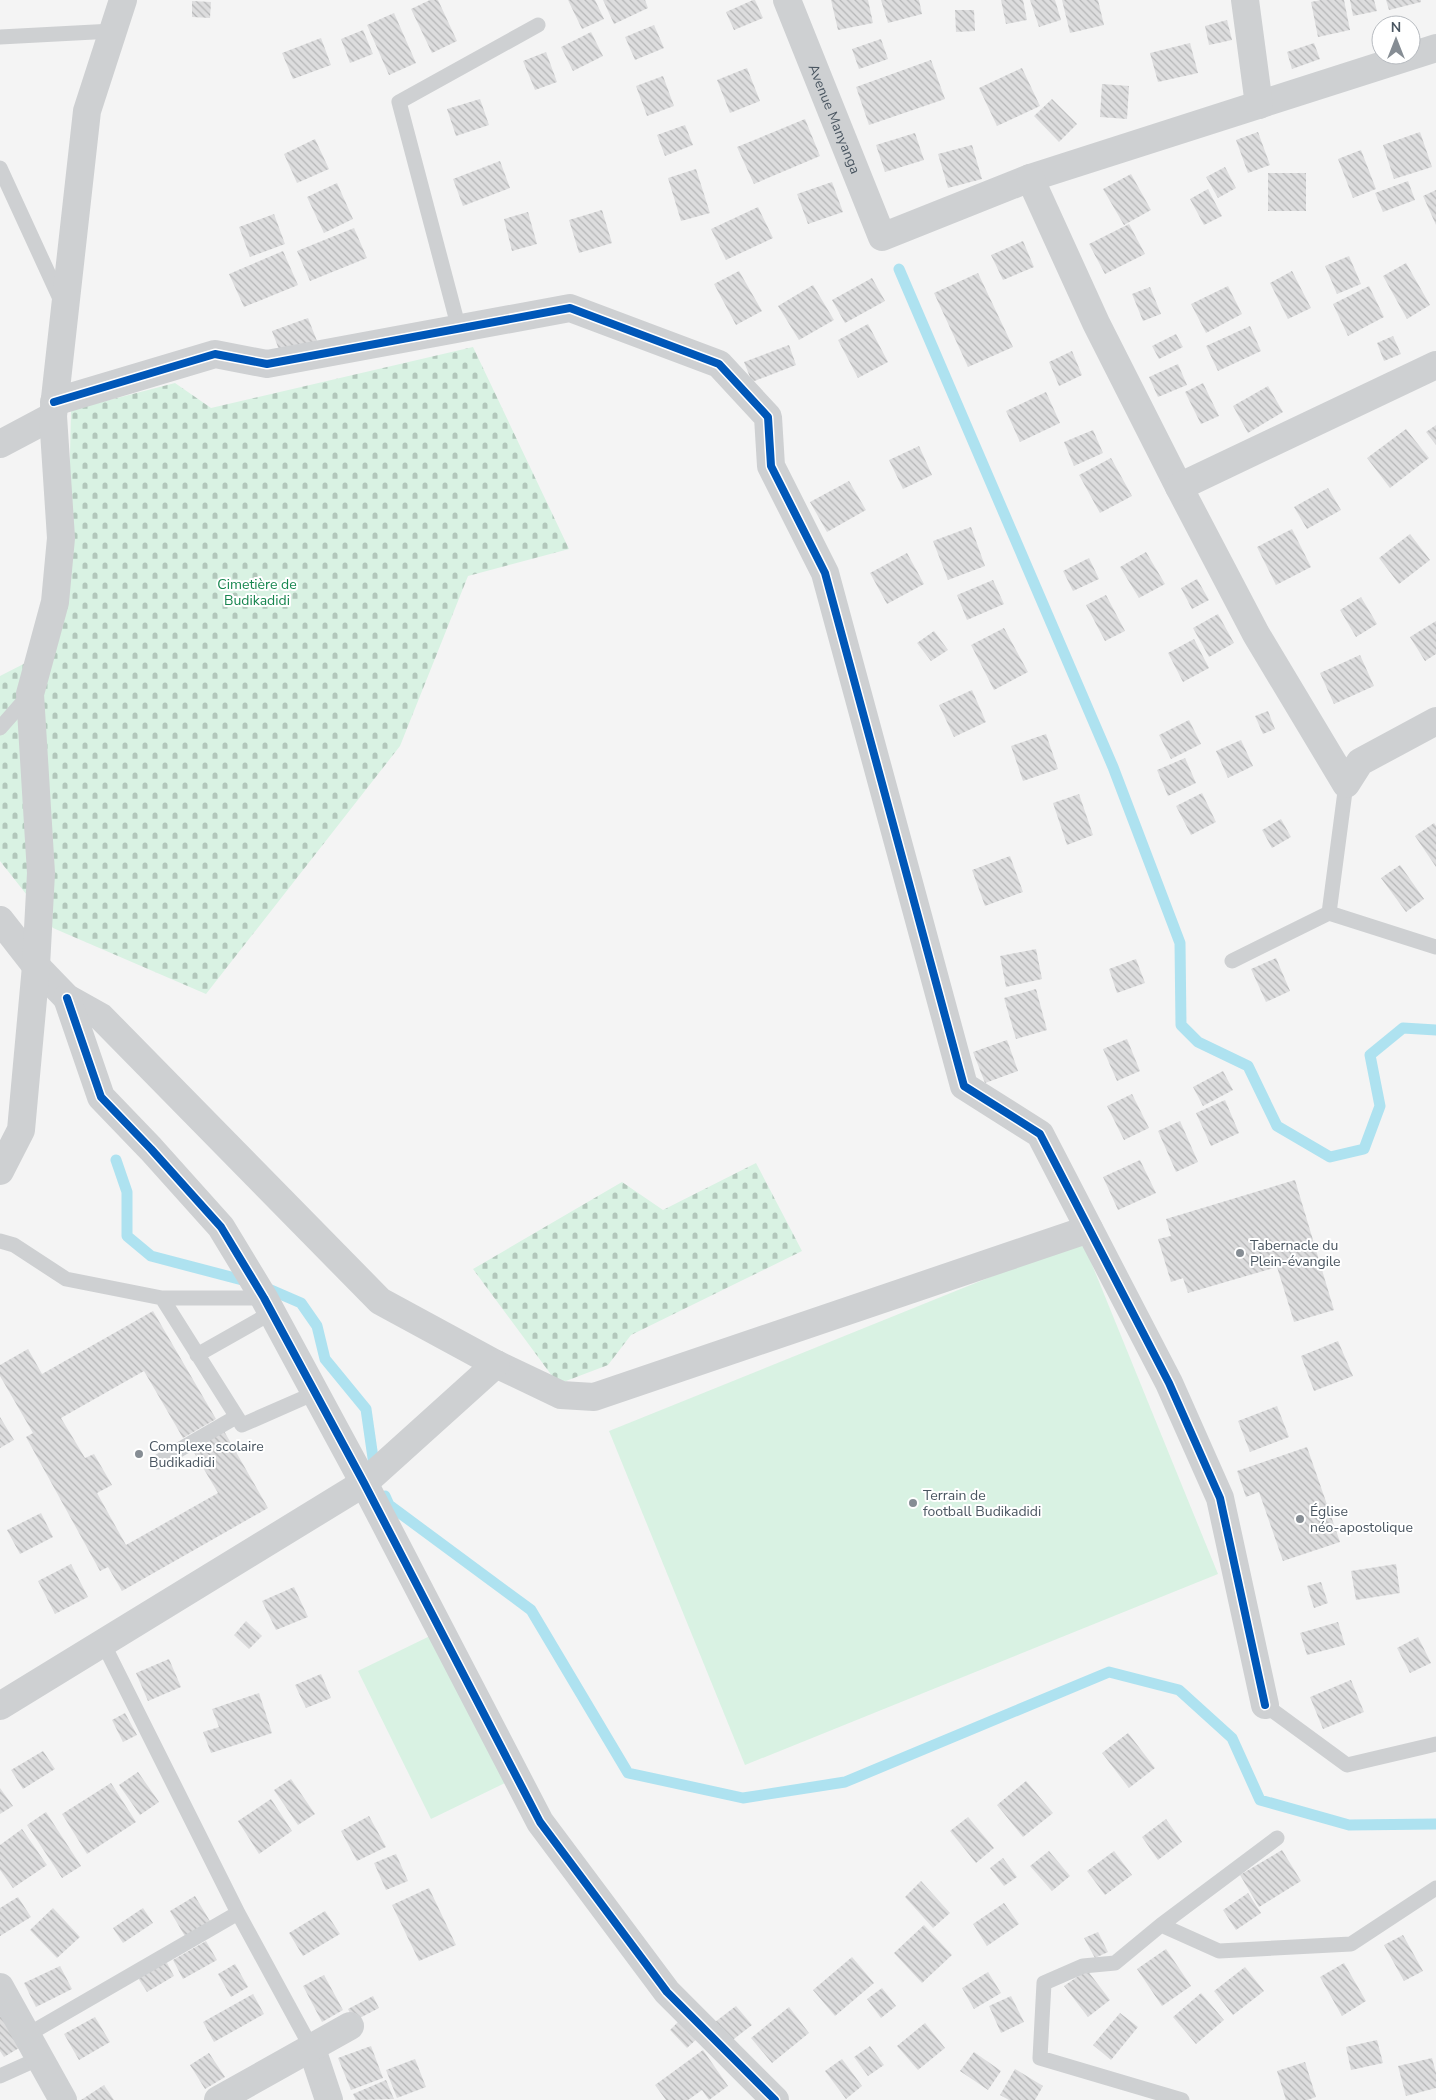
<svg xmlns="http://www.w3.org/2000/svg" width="1436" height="2100" font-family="'Nunito Sans',sans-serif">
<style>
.green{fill:#d9f2e3}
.cemetery{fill:url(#cemetery-stones)}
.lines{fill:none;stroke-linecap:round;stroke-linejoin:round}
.stream{stroke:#aee2f0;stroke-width:11}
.building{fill:url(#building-back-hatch)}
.lane{stroke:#ced0d2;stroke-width:15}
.street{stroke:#ced0d2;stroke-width:28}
.cycleway-casing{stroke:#fff;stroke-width:11}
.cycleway{stroke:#0057b8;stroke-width:8}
.poi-dot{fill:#868d94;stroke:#fff;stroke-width:2}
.labels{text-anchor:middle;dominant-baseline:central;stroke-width:4;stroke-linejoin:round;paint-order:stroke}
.street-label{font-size:14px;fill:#4a5661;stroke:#fff}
.park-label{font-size:14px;fill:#17864f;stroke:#fff}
.poi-label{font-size:14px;fill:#4a5661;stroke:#fff;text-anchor:start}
</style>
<defs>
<pattern id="cemetery-stones" width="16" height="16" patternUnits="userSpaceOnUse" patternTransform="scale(1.25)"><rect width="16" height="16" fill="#d9f2e3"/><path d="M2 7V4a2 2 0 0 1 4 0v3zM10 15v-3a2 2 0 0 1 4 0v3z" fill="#b2c7bb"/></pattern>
<pattern id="building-back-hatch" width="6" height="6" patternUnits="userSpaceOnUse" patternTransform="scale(1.25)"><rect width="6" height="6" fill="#ddddde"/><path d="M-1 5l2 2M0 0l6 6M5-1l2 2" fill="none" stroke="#b5b6b7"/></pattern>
</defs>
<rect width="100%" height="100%" fill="#f4f4f4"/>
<path class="green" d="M1082 1240 1218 1574 745 1765 609 1431Z
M432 1635 505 1783 431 1819 358 1671Z"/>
<path class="cemetery" d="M473 347 569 549 468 576 400 746 206 994 53 928 0 861V676L53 649 67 592 71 410 175 383 211 408Z
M756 1163 802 1251 631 1335 608 1365 558 1384 473 1269 622 1182 663 1210Z"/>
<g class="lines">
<path class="stream" d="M899 269 1113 767 1180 943 1181 1025 1198 1042 1248 1066 1277 1126 1330 1157 1364 1149 1380 1106 1370 1055 1403 1028 1436 1030
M116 1160 127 1192V1236L151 1256 250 1282
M264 1287 301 1303 317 1326 325 1359 366 1409 375 1472
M385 1496 389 1505 531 1610 628 1773 743 1798 845 1782 1109 1672 1179 1690 1232 1738 1260 1800 1349 1825 1436 1824"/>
</g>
<path class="building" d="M430 0H438L457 41 432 53 411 9Z
M568 0H595L604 19 582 29Z
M603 0H645L648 8 614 24Z
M753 0H755L763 18 734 30 726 12Z
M831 0H868L873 23 838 30Z
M881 0H919L922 14 888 23Z
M1001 0H1023L1027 20 1006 24Z
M1030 0H1055L1061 20 1039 27Z
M1062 0H1098L1104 25 1070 33Z
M1321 0H1344L1350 30 1318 37 1311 2Z
M1350 0H1374L1377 11 1353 16Z
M1386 0H1421V2L1389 10Z
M192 1 211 2 210 18 192 17Z
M955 10H974L975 31 956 32Z
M394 13 416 63 389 75 367 25Z
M1227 20 1232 40 1209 45 1205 26Z
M654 25 664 48 635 60 625 37Z
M363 30 373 54 350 63 341 39Z
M591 32 603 56 573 71 561 47Z
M321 38 331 65 293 79 282 53Z
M881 39 888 59 859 69 852 49Z
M1190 43 1198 73 1158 82 1150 53Z
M1314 43 1320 59 1292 69 1287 52Z
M546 52 557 82 535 90 523 61Z
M931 60 945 99 869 125 856 87Z
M747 68 760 101 730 113 717 80Z
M1022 68 1040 106 997 126 979 88Z
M663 76 674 106 647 116 636 86Z
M1102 84 1129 86 1127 119 1100 117Z
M480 99 489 125 456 136 447 109Z
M1052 99 1077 124 1059 142 1034 116Z
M805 119 820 156 754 184 737 147Z
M685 125 693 145 665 156 657 135Z
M1258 132 1270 165 1248 173 1236 140Z
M1420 132 1432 167 1394 179 1383 145Z
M915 133 924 160 885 172 876 145Z
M315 139 329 169 297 183 284 154Z
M972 145 982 179 948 188 938 154Z
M1361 150 1376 189 1353 198 1338 159Z
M500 161 510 188 463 206 453 179Z
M1225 167 1236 188 1218 198 1206 177Z
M696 169 710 213 681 221 668 178Z
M1268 173H1306V211H1268Z
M1131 174 1151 210 1124 225 1103 189Z
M1408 181 1415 200 1383 212 1375 193Z
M832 182 843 212 808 224 797 194Z
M337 183 353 219 324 233 307 197Z
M1208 189 1222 216 1204 225 1190 199Z
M1436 190V225L1423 196Z
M758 207 773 238 726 260 711 229Z
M602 210 612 243 579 253 569 220Z
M528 212 537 244 512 251 504 219Z
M274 214 285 244 250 257 239 227Z
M1129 224 1145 254 1105 274 1089 244Z
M354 228 367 258 310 281 297 251Z
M1023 241 1034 267 1003 280 991 255Z
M283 251 298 285 244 307 229 274Z
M1349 256 1361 284 1337 294 1325 266Z
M1406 263 1430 305 1407 319 1383 276Z
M739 271 762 311 736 325 714 284Z
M1292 271 1311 308 1288 319 1270 283Z
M978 273 1013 347 968 367 934 293Z
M872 278 885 301 845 323 832 300Z
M813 285 834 320 799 340 778 306Z
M1228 286 1242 314 1206 333 1191 304Z
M1369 286 1384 317 1348 336 1333 304Z
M1150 287 1161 314 1143 321 1132 294Z
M308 318 317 341 281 355 272 331Z
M868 324 888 362 858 378 838 340Z
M1250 326 1261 351 1218 371 1206 346Z
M1176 334 1183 347 1159 359 1152 346Z
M1393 336 1401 354 1384 361 1377 343Z
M789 345 796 365 752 382 744 362Z
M1072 351 1082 375 1059 386 1049 362Z
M1178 364 1187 385 1158 397 1149 377Z
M1203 383 1219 416 1201 424 1185 392Z
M1268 386 1283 412 1248 433 1233 406Z
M1046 392 1060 423 1020 442 1006 411Z
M1436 425V445L1426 432Z
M1406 429 1429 458 1390 488 1367 458Z
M1093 430 1103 453 1074 466 1064 442Z
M919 446 932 475 903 489 889 460Z
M1111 458 1132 496 1100 513 1079 475Z
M849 481 866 510 827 532 810 502Z
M1328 488 1341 510 1307 529 1294 507Z
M971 527 985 566 948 580 933 541Z
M1292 529 1311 567 1276 585 1257 547Z
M1410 534 1430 560 1399 584 1379 558Z
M1146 552 1165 584 1139 598 1120 567Z
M907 553 924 584 887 604 870 573Z
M1089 558 1099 579 1073 591 1063 571Z
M1197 579 1209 600 1192 609 1181 588Z
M993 580 1004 604 967 620 957 595Z
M1106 595 1125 631 1105 641 1086 605Z
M1361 597 1377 624 1356 637 1340 610Z
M1218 614 1234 643 1209 657 1193 628Z
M1436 621V654L1425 661 1410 637Z
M1004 628 1028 672 994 690 971 645Z
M934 631 948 650 931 661 917 643Z
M1194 639 1209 668 1183 682 1168 653Z
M1360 655 1374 686 1334 704 1320 673Z
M972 690 986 722 954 737 939 705Z
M1268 711 1275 729 1263 734 1255 716Z
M1189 720 1201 744 1171 759 1159 735Z
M1046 734 1058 769 1023 781 1011 746Z
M1241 740 1253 766 1228 778 1216 751Z
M1185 758 1196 783 1168 796 1157 770Z
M1202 793 1216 822 1191 835 1176 806Z
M1079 794 1093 835 1067 845 1053 803Z
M1281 819 1291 837 1272 848 1262 830Z
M1434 823 1436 826V867L1415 836Z
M1010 856 1023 892 985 906 972 870Z
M1400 865 1424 899 1406 912 1381 878Z
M1036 949 1042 979 1006 987 1000 956Z
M1276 958 1290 991 1266 1002 1251 969Z
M1136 959 1145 983 1117 993 1109 969Z
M1036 989 1047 1030 1016 1039 1004 998Z
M1127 1039 1140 1071 1117 1081 1103 1049Z
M1007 1040 1018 1071 985 1083 973 1052Z
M1223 1071 1233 1090 1203 1106 1193 1087Z
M1132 1094 1149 1128 1124 1140 1107 1106Z
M1225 1100 1239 1133 1211 1146 1196 1113Z
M1180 1121 1198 1162 1176 1172 1158 1131Z
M1140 1160 1156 1193 1118 1210 1103 1177Z
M1295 1180 1334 1310 1294 1322 1277 1267 1188 1293 1183 1278 1171 1282 1158 1239 1171 1236 1166 1219Z
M153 1311 216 1419 183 1438 144 1371 61 1418 85 1458 94 1454 112 1485 97 1493 126 1545 218 1493 192 1449 224 1431 268 1508 122 1591 108 1567 100 1571 26 1437 33 1433 0 1376V1365L28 1349 42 1374Z
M1338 1341 1353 1376 1314 1391 1301 1356Z
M1277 1406 1289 1437 1250 1452 1238 1421Z
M0 1417 14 1440 0 1448Z
M1307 1447 1340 1542 1283 1561 1259 1492 1246 1497 1237 1471Z
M41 1513 53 1537 20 1554 7 1530Z
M71 1564 88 1597 55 1614 38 1581Z
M1396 1564 1400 1593 1356 1600 1351 1571Z
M1321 1582 1328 1603 1314 1608 1307 1586Z
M294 1587 308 1617 276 1630 262 1601Z
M246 1621 262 1636 249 1649 234 1635Z
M1338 1622 1345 1645 1307 1655 1300 1633Z
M1418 1637 1431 1663 1410 1673 1397 1648Z
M169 1659 181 1687 148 1701 136 1673Z
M321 1674 331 1698 306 1708 295 1685Z
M1351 1680 1364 1712 1323 1729 1310 1697Z
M259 1693 272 1733 211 1753 203 1732 219 1727 212 1709Z
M125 1713 137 1735 123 1742 112 1720Z
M1128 1733 1155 1768 1129 1788 1102 1753Z
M43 1751 55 1769 23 1789 11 1770Z
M138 1772 159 1802 140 1815 119 1785Z
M291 1779 315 1814 298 1825 274 1790Z
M1026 1781 1053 1813 1023 1837 997 1805Z
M111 1783 136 1822 87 1854 62 1814Z
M0 1788 13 1806 0 1814Z
M271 1799 292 1831 259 1854 238 1821Z
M46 1812 81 1866 62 1878 27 1825Z
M369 1816 386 1847 357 1861 341 1831Z
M968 1817 994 1848 976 1863 950 1831Z
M1166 1819 1182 1842 1158 1860 1142 1837Z
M22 1829 47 1865 13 1888 0 1870V1845Z
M1282 1850 1301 1881 1259 1907 1240 1875Z
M1049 1851 1070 1876 1052 1891 1030 1866Z
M1114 1851 1132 1875 1105 1895 1087 1871Z
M396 1854 408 1881 386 1890 374 1863Z
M1003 1858 1017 1877 1004 1886 990 1868Z
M921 1881 950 1913 933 1928 905 1897Z
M429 1888 456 1945 419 1961 392 1905Z
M1248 1893 1261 1913 1236 1930 1223 1910Z
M195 1896 211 1923 186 1938 170 1911Z
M18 1897 31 1917 0 1936V1908Z
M1004 1903 1019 1924 987 1946 973 1924Z
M53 1908 80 1937 57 1958 30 1930Z
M143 1908 153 1923 123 1943 113 1928Z
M325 1911 340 1934 303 1956 289 1933Z
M924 1925 952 1955 922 1983 894 1953Z
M1098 1932 1108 1952 1095 1958 1084 1938Z
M1403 1935 1423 1971 1404 1981 1384 1945Z
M206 1941 217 1960 183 1979 173 1960Z
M1166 1949 1191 1986 1162 2006 1137 1969Z
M852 1957 874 1983 835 2016 813 1990Z
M166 1961 174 1976 147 1992 138 1978Z
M1344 1963 1366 2001 1342 2016 1320 1977Z
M235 1964 248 1987 231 1997 218 1974Z
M60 1966 72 1989 36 2007 24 1983Z
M1245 1967 1264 1991 1233 2015 1214 1991Z
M1087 1970 1110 2000 1088 2017 1064 1986Z
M988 1972 1001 1993 974 2009 962 1988Z
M324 1975 343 2010 322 2022 303 1986Z
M882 1988 896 2006 881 2018 867 1999Z
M1201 1993 1224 2020 1196 2044 1173 2017Z
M253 1994 264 2014 214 2042 203 2022Z
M373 1996 379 2008 354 2021 348 2009Z
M1011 1996 1024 2022 1001 2033 989 2006Z
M736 2006 752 2025 730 2042 715 2022Z
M789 2007 809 2033 772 2063 751 2038Z
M0 2009 24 2045 4 2057 0 2051Z
M1120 2013 1138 2027 1111 2060 1093 2045Z
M95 2017 110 2042 79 2060 64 2034Z
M683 2017 700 2036 687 2048 670 2030Z
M925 2023 945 2048 918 2070 897 2046Z
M1377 2040 1383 2063 1351 2070 1346 2047Z
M371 2046 383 2078 351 2090 338 2058Z
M870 2046 884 2065 868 2076 854 2057Z
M703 2050 728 2086 709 2100 702 2090 688 2100H666L655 2085Z
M974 2052 1001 2071 988 2090 960 2071Z
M209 2053 225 2077 205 2089 190 2065Z
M1432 2058 1436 2073V2088L1406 2096 1398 2066Z
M415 2059 426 2087 397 2098 386 2070Z
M842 2059 862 2086 846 2099 825 2071Z
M1305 2062 1316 2097 1307 2100H1286L1277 2071Z
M1015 2069 1043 2086 1035 2100H1009L1000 2095Z
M386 2080 394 2099 356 2100 353 2094Z
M104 2085 114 2100H81Z"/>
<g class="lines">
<path class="lane" d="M0 37 113 31
M0 168 62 303
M459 329 399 102 538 25
M0 728 30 694
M1329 913 1436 947
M1232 961 1329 913 1346 784
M0 1241 14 1245 66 1279 162 1298H264
M162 1298 242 1425 315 1393
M197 1355 271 1313
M158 1462 236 1417
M103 1643 238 1913 312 2049
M1265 1705 1347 1765 1436 1744
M1161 1925 1219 1951 1351 1944 1436 1888
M27 2035 238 1913
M0 2076 40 2058
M1182 2100 1040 2058 1044 1983 1083 1966 1115 1963 1161 1925 1277 1838"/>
<g class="street">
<path id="s1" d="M787 0 882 237 1030 178 1436 48"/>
<path d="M1245 0 1259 105"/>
<path d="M1030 178 1096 323 1179 487 1256 634 1346 784 1360 762 1436 721"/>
<path d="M54 402 215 354 267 364 570 308 719 364 768 417 771 466 825 573 964 1086 1040 1134 1169 1383 1220 1498 1265 1705"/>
<path d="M0 444 53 416 87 111 123 0"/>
<path d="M1179 487 1436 365"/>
<path d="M0 920 36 966 67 998 101 1017 380 1301 496 1364 561 1395 594 1397 1089 1229"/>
<path d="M67 998 101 1097 151 1149 221 1227 264 1298 364 1483 540 1822 667 1992 775 2100"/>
<path d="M0 1171 21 1130 36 966 41 873 30 694 55 602 61 538 53 416"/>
<path d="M0 1706 364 1483 496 1364"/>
<path d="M0 1987 63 2100"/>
<path d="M312 2049 329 2100"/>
<path d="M218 2100 350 2026"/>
</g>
<g class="cycleway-casing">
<path id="cycleway" d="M54 402 215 354 267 364 570 308 719 364 768 417 771 466 825 573 964 1086 1040 1134 1169 1383 1220 1498 1265 1705
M67 998 101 1097 151 1149 221 1227 264 1298 364 1483 540 1822 667 1992 775 2100"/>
</g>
<use href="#cycleway" class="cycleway"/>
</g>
<g class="poi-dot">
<circle cx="1240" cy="1253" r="5"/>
<circle cx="139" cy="1454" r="5"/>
<circle cx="913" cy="1503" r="5"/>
<circle cx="1300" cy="1519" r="5"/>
</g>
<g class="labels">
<g class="street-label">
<text stroke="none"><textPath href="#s1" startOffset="128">Avenue Manyanga</textPath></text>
</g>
<g class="park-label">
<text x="257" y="584">Cimetière de<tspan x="257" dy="16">Budikadidi</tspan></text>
</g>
<g class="poi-label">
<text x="1250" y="1245">Tabernacle du<tspan x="1250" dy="16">Plein-évangile</tspan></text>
<text x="149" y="1446">Complexe scolaire<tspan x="149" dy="16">Budikadidi</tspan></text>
<text x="923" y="1495">Terrain de<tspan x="923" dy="16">football Budikadidi</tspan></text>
<text x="1310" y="1511">Église<tspan x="1310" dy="16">néo-apostolique</tspan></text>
</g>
</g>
<g transform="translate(1396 40)"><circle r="24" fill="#ffffff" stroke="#b7bbc0"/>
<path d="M0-4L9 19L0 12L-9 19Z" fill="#868d94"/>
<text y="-8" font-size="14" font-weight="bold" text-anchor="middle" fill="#4a5661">N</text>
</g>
</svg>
